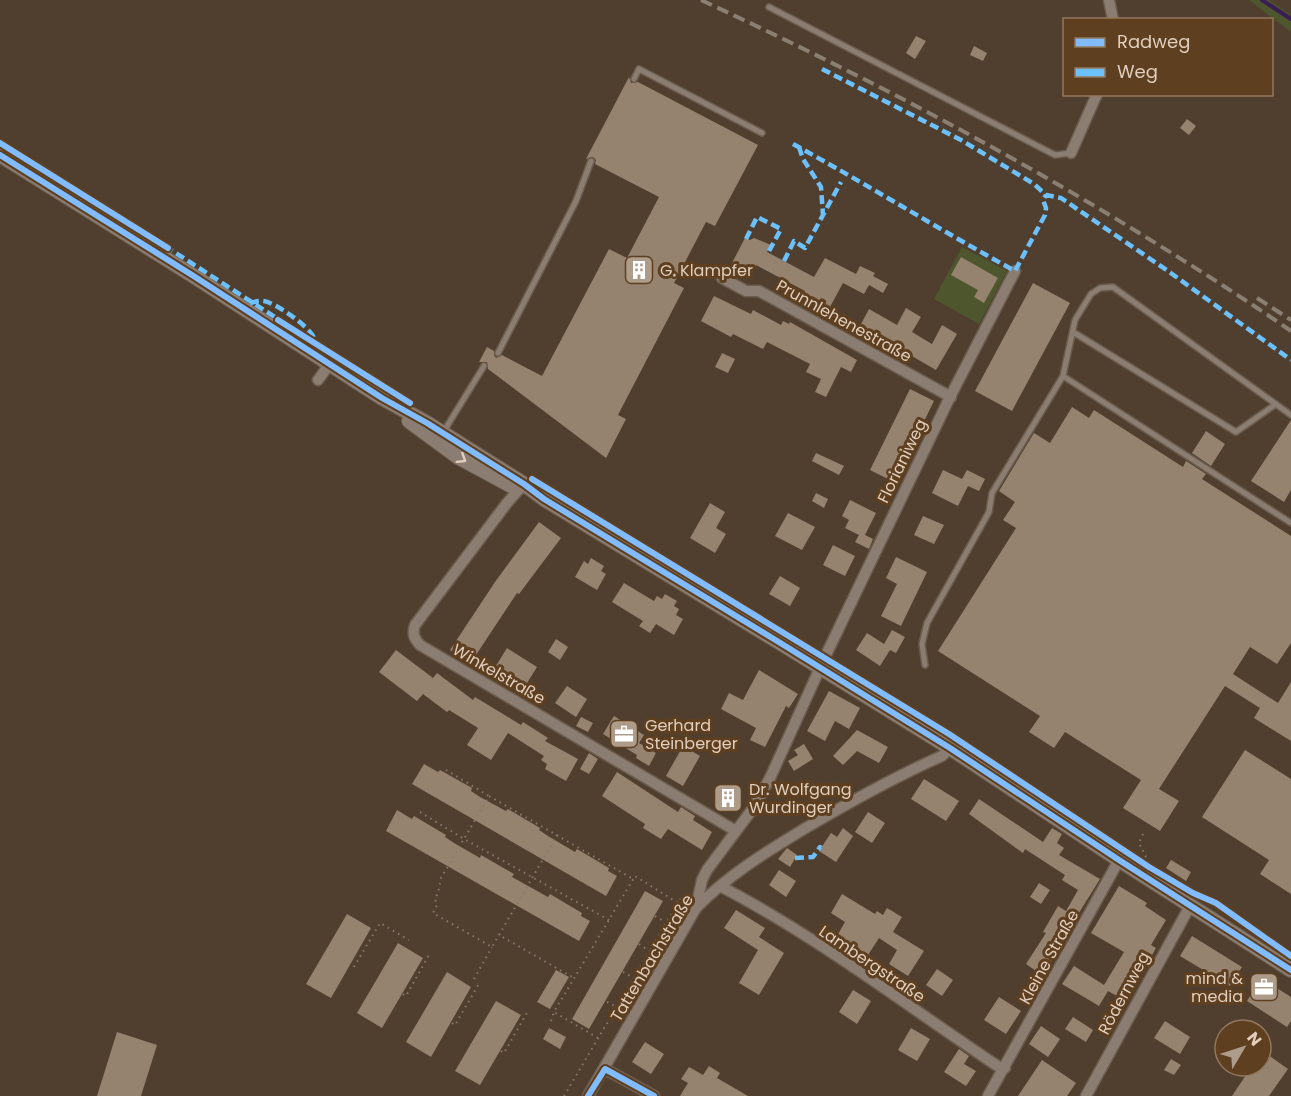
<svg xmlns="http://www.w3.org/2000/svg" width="1291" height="1096" font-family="Poppins,sans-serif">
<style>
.green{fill:#4d562d}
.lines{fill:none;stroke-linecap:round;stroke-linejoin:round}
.stream{stroke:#3a1d53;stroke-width:4}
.building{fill:#96836f}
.service-casing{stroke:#6b5c4d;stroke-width:8}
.minor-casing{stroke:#6b5c4d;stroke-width:13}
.tertiary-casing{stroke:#6b5c4d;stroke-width:16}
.path{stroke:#867a6f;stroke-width:2;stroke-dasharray:1.5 4.5;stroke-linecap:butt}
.service{stroke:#8b7d71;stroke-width:5}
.minor{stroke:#8b7d71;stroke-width:10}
.tertiary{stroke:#8b7d71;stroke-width:14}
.rail{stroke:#8a7f73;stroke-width:4;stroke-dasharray:12 6;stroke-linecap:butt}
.quiet{stroke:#6cc0fc;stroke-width:4.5;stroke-dasharray:9 4.5;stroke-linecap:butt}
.cycleway-casing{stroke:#5e3f20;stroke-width:10}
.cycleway{stroke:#80bcff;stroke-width:6}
.oneway{stroke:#e1cebd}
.labels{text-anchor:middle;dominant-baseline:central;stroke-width:6;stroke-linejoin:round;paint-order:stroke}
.poi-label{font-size:16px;fill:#e1cebd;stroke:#5e3f20;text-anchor:start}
.street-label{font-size:16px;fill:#e1cebd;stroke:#5e3f20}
</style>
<rect width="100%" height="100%" fill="#503f2e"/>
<path class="green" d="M1249 0H1269L1291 15V32Z
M962 247 1007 271 979 324 934 299Z"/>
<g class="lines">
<path class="stream" d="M1262 0 1291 19"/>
</g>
<path class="building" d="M916 36 926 41 915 59 906 53Z
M974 46 987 53 983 61 970 55Z
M629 77 631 83 638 82 758 145 715 226 706 222 674 283 684 288 618 415 626 419 606 458 488 369 487 362H479L487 347 494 351V355L496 358 502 355 542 376 609 249 627 258 659 197 595 164 596 160 593 157 586 159Z
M1187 119 1196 126 1189 135 1180 128Z
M745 238 750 240 754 238 771 245 767 252 814 277 825 258 856 274 860 266 875 273 873 276 888 284 883 293 869 285 864 294 843 283 830 307 804 293 805 291 756 265 752 273 732 263Z
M961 257 998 278 984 303 974 297 978 290 951 275Z
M1033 283 1070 303 1012 411 975 391Z
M714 296 751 314 753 310 781 325 783 321 789 324 790 322 857 360 851 372 841 367 826 397 815 392 821 379 806 372 810 364 767 342 763 349 733 334 731 337 701 321Z
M906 308 921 317 912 332 932 344 942 325 957 334 936 370 860 326 869 309 897 325Z
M722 353 735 359 728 373 715 367Z
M910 389 934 401 894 482 870 470Z
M1072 407 1089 418 1094 410 1183 467 1186 461 1206 474 1202 479 1291 536V643L1277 664 1250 647 1233 674 1278 703 1291 682V741L1254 718 1260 708 1225 686 1159 789 1179 801 1160 831 1123 808 1141 780 1065 732 1054 748 1029 732 1040 716 938 651 1016 528 1003 520 1015 502 999 491 1034 433 1050 443Z
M1291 420V490L1284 502 1251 481Z
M1206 431 1225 444 1211 466 1192 453Z
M816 453 844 466 839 475 812 461Z
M943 470 962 479 967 470 985 479 979 491 968 486 958 506 932 493Z
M816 493 828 499 824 508 812 501Z
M850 500 876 513 865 535 873 539 869 549 855 542 859 535 845 528 849 520 842 516Z
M710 503 725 512 716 528 726 534 715 553 690 538Z
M788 513 815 527 802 550 775 536Z
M923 516 944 525 934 544 914 535Z
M539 522 561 538 519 594 517 593 470 664 450 650 495 582Z
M833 545 855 556 845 576 823 565Z
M896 557 927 572 901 626 881 616 897 584 886 578Z
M591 558 604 566 601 571 606 574 597 590 575 577 584 561 588 564Z
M780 576 800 588 790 606 769 594Z
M624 583 654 601 657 596 662 599 665 594 677 601 674 606 679 609 676 615 683 619 674 635 656 624 650 633 639 626 643 621 612 602Z
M892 630 905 637 896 653 890 650 880 666 856 650 867 633 884 644Z
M556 639 568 647 560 660 548 652Z
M507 648 537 667 524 688 494 669Z
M396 650 433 678 437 673 473 700 475 697 521 725 523 722 548 738 545 741 578 759 566 781 545 769 547 764 541 760 544 756 508 733 491 760 467 745 478 728 449 710 447 712 423 694 417 701 379 672Z
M759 670 798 694 789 708 786 706 765 747 750 740 756 728 721 709 729 693 743 700Z
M567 686 587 699 576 717 555 703Z
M829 691 860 708 849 729 835 721 825 741 807 731Z
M614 716 644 735 639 743 656 753 649 766 636 758 637 755 603 734Z
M581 717 593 723 588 732 576 726Z
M857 730 888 747 879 763 857 751 843 765 833 756Z
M804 744 813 759 794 771 788 761 798 755 794 750Z
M683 746 700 756 683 786 666 776Z
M1245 750 1291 779V894L1260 874 1269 860 1202 817Z
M589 753 598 759 589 774 580 769Z
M424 764 438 772 440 770 449 775 472 788 471 791 480 797 506 811 508 809 540 828 539 830 548 836 575 852 577 849 609 868 608 871 617 876 606 896 412 784Z
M617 772 678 812 681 807 695 816 693 820 712 832 702 850 668 829 661 839 643 828 645 824 602 796Z
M924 779 959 801 946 821 911 799Z
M723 785 741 795 732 811 714 800Z
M979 799 1043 842 1052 828 1062 834 1057 843 1064 848 1059 855 1100 879 1059 945 1061 947 1042 975 1026 964 1046 933 1043 932 1058 906 1066 911 1078 890 1062 880 1065 875 1025 849 1023 853 969 814Z
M397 810 412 819 414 816 446 835 445 837 454 843 480 858 481 855 514 874 512 877 548 897 550 894 582 913 581 916 590 921 579 941 386 831Z
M868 812 885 823 872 843 855 832Z
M843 828 853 836 836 862 819 851 831 833 837 837Z
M787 848 797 855 790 867 778 859Z
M1171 860 1191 872 1186 881 1166 868Z
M779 870 796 881 786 897 769 885Z
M1039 883 1050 890 1041 904 1030 897Z
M1119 886 1147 903 1145 906 1166 920 1151 945 1156 948 1151 957 1149 956 1128 989 1131 991 1126 1001 1108 991 1099 1006 1062 984 1074 966 1104 985 1124 952 1091 933Z
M645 891 663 901 589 1029 572 1019Z
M842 894 875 914 877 911 883 915 887 908 902 917 893 932 924 951 908 976 889 964 897 950 879 938 868 955 837 936 845 922 831 913Z
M736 910 765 928 759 937 784 953 759 995 739 983 758 950 724 928Z
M347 914 371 928 331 998 306 984Z
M1192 936 1242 967 1230 986 1180 956Z
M398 943 423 958 382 1028 357 1013Z
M937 969 953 980 942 996 926 985Z
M556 970 569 977 550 1009 537 1002Z
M447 972 471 987 431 1057 406 1042Z
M1261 978 1291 997V1021L1287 1027 1247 1001Z
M853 990 871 1001 857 1024 839 1012Z
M999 997 1021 1011 1006 1034 984 1020Z
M496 1001 521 1015 480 1085 455 1071Z
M1073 1017 1093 1030 1086 1042 1065 1029Z
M1165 1021 1190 1037 1180 1054 1154 1038Z
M1041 1026 1060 1039 1048 1057 1029 1044Z
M549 1028 566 1037 560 1049 543 1039Z
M911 1028 930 1039 917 1061 898 1050Z
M117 1032 157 1045 141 1096H97Z
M645 1042 664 1054 651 1074 632 1062Z
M959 1049 969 1056 964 1064 976 1071 966 1086 944 1072Z
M1261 1050 1288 1069 1269 1096H1232L1252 1066H1261Z
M1171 1059 1181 1065 1174 1075 1164 1070Z
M1042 1060 1076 1083 1067 1096H1018Z
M709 1066 720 1073 717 1078 748 1096H680L688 1083 681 1079 689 1067 703 1075Z"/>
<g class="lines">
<g class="service-casing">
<path id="service" d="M769 7 1055 155 1071 153
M634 79 639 69 762 133
M1073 332 1236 432 1276 404
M498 353 576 201 591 161
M1063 376 1291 523
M444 431 484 366
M925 665 922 644 927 623 989 512 992 493 1063 376 1075 320 1091 294 1100 288 1113 287 1291 415"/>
</g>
<g class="minor-casing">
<path id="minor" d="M1109 0 1113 20
M1071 153 1097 94
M722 278 746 291H759L951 397
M318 380 329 365
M523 485 507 503 415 625C412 634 414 638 420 645L736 831
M720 886C818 937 907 1006 999 1067L1005 1068
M696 908 702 880 707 870 754 807 770 778 825 657 949 399 1015 271
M605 1069 654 1096
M588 1096 696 908C727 876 766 852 804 829 848 803 894 777 942 756L950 748
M988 1096 1119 860
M1086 1096 1190 906"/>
</g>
<g class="tertiary-casing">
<path id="tertiary" d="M0 155 192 275 382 398 427 423 524 484 544 499 782 644 950 748 1119 860 1291 970
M409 421 458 457 517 489"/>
</g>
<path class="path" d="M446 770 489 796
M420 812 464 839 441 878 438 893 435 899 437 905 433 913 492 947 499 935
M1143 834 1139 843 1150 865
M557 835 499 935 574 978
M655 916 665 922
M609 920 464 839 489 796 633 879
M639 944 649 951
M354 967 380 923 409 940
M623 972 634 978
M474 979 492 947
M403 994 406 996 430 953
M607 1002 617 1007
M551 1021 554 1012
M452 1023 455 1025 480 982
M598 1038 554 1012 635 876 678 903
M501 1051 504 1053 528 1011
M564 1096 681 898"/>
<use href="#service" class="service"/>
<use href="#minor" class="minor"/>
<use href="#tertiary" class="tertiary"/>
<path class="rail" d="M701 0C848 68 992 143 1131 228 1185 261 1239 295 1291 331
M1257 298 1291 320"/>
<path class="quiet" d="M822 69 961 140 1034 184 1046 195 1061 198 1168 271 1291 360
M793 144C868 185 940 230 1015 271L1045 215 1046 208 1043 200 1046 195
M799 147 803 159 821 187 823 215
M746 239 757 217 781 229 768 253
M165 246 281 321
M784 261 794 241 805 248 841 182
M250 303C254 302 260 300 264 301 276 303 310 327 314 338
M795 858 813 857 820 847 821 848"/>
<g class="cycleway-casing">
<path id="cycleway" d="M0 143 168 248
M0 155 192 275 382 398 427 423 524 484 544 499 782 644 950 748 1119 860 1291 970
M278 320 410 403
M532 479 949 734 1149 867 1193 893 1216 903 1291 956
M588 1096 605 1069 654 1096"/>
</g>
<use href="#cycleway" class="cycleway"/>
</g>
<defs><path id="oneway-chevron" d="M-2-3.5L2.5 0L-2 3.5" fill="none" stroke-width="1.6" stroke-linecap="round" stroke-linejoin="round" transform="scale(1.5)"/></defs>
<use class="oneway" href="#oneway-chevron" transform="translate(462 459) rotate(32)"/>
<defs>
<g id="building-square" transform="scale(1.5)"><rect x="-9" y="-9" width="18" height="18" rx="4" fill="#ae9c8b" stroke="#5e3f20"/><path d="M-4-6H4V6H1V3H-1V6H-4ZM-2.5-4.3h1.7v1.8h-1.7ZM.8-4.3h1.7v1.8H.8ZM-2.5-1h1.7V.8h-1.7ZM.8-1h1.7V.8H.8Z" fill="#fff"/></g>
<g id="office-square" transform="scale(1.5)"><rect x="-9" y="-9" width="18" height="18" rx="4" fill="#ae9c8b" stroke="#5e3f20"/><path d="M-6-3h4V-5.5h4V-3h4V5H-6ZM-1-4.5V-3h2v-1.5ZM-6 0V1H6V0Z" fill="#fff"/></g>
</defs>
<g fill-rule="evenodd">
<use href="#building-square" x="639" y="270"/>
<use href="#office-square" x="624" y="734"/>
<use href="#building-square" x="728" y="798"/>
<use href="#office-square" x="1264" y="987"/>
</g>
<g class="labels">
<g class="poi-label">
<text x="660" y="270">G. Klampfer</text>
<text x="645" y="725">Gerhard<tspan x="645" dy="18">Steinberger</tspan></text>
<text x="749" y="789">Dr. Wolfgang<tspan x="749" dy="18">Wurdinger</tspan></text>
<text x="1243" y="978" text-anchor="end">mind &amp;<tspan x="1243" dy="18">media</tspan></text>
</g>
<g class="street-label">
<text transform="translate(844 321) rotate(29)">Prunnlehenestraße</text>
<text transform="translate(902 461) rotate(-64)">Florianiweg</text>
<text transform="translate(499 674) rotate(30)">Winkelstraße</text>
<text transform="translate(1049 957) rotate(-61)">Kleine Straße</text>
<text transform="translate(652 958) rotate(-59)">Tattenbachstraße</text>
<text transform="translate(872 964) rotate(34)">Lambergstraße</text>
<text transform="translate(1124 993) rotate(-62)">Rödernweg</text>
</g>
</g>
<rect x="1063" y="18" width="210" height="78" fill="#5e3f20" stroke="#92785f" stroke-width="1.5"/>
<rect x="1075" y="38" width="30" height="9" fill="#80bcff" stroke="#92785f" stroke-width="1.5"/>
<text x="1117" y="48" font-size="18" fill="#e1cebd">Radweg</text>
<rect x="1075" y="68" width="30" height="9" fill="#6cc0fc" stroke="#92785f" stroke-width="1.5"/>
<text x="1117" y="78" font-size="18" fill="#e1cebd">Weg</text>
<g transform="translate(1243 1048) rotate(51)"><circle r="28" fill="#5e3f20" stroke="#92785f" stroke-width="1.5"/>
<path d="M0-4.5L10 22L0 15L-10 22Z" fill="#ae9c8b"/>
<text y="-9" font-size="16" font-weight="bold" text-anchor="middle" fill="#e1cebd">N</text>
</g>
</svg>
